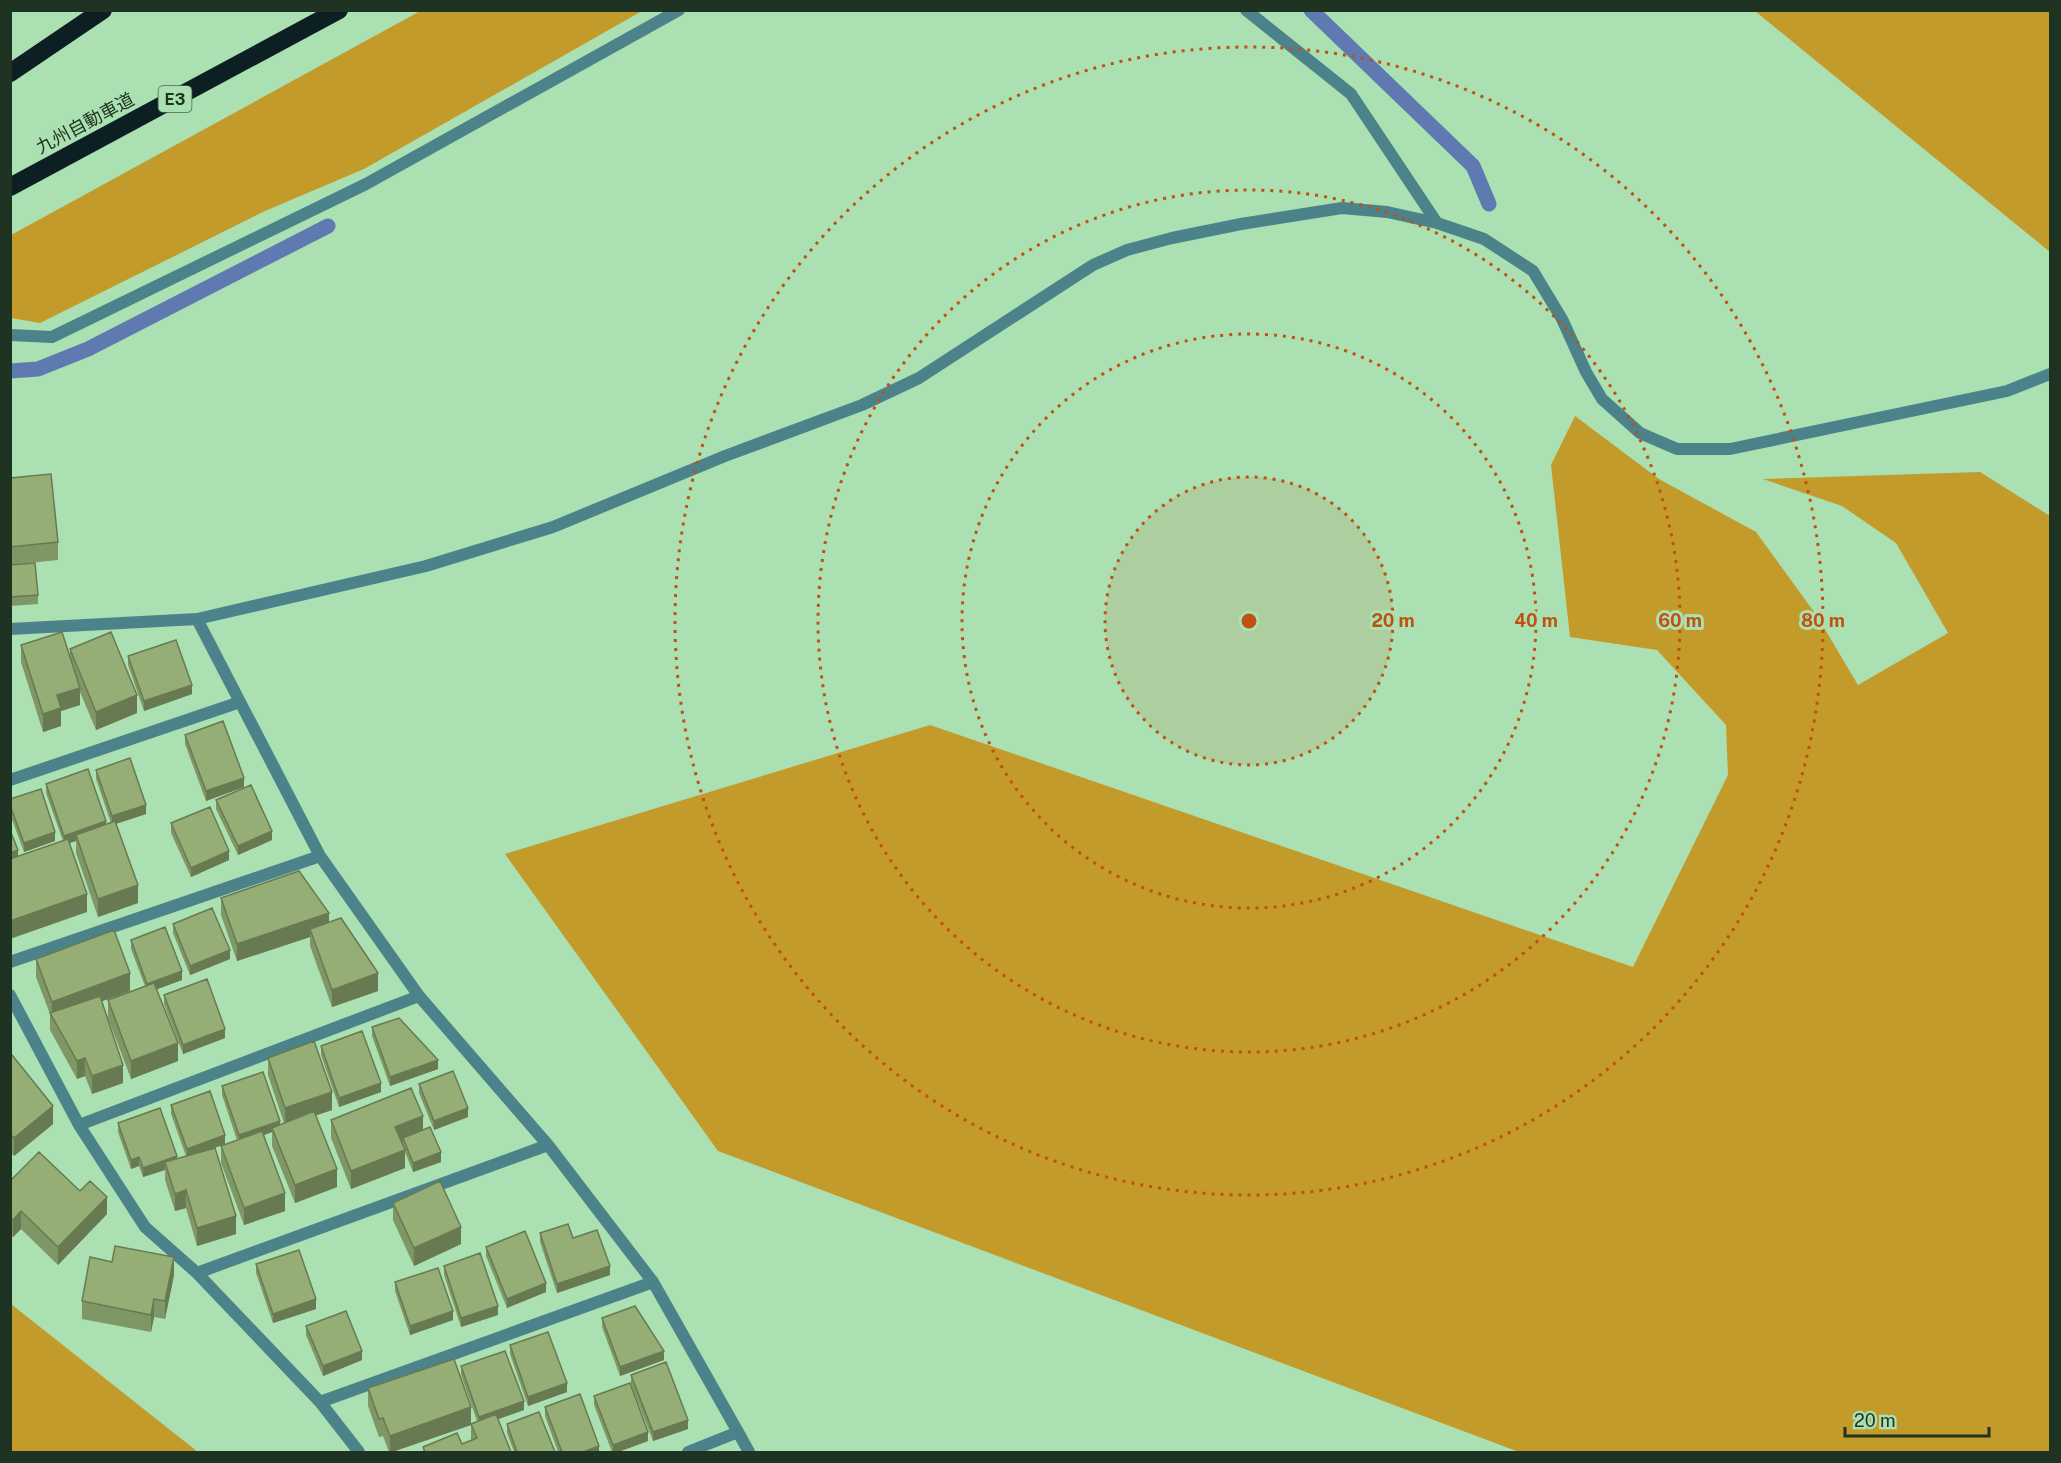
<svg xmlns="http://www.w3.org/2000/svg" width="2061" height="1463" font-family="'Public Sans','Noto Sans JP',sans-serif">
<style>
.forest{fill:#c29b2b}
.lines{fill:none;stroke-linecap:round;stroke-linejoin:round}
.stream{stroke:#5f7ab1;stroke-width:15}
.street{stroke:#4c838b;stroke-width:12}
.highway{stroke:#0c2023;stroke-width:18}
.wall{fill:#7f9665}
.shaded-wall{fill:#687a52}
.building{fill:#94ae75;stroke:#687a52;stroke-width:1.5}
.ring{fill:none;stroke:#c05110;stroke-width:3;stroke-dasharray:3 6}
.labels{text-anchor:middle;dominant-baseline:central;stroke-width:6;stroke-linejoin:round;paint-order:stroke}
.shield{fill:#abe0b2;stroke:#48674c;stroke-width:1.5}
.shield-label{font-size:16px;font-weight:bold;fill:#1e3321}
.street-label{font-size:18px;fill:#1e3321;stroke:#abe0b2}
.centre{fill:#c05110;stroke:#abe0b2;stroke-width:3}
.ring-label{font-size:18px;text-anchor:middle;font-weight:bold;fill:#c05110;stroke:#abe0b2;stroke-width:6;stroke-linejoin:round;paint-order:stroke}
</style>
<rect width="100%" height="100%" fill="#abe0b2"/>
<path class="forest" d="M422 10 642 11 364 169 265 211 40 323 11 318V235Z
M1755 11H2050V252Z
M1575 416 1659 479 1756 532 1817 616 1858 685 1948 633 1896 543 1842 506 1763 479 1980 472 2050 516V1452H1519L718 1151 505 854 930 725 1633 967 1728 775 1726 725 1657 650 1570 637 1551 465Z
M10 1304H11L198 1452H11Z"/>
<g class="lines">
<path class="stream" d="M1311 10 1473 166 1489 204
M10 371 38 369 88 349 328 226"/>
<path class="street" d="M1246 10 1351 94 1437 223
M10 335 52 337 366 184 679 10
M197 619 320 856 419 996 548 1145 653 1282 738 1432 688 1452
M10 629 197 619 426 566 553 527 725 456 862 405 919 378 1093 265 1127 250 1172 238 1241 224 1342 208 1387 212 1437 223 1484 239 1533 271 1562 319 1586 372 1602 399 1640 433 1677 449H1730L2007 391 2050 374
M10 780 240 702
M10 962 320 856
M10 995 79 1125 145 1227 197 1273 320 1402 359 1452
M79 1125 419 996
M197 1273 548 1145
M320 1402 653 1282
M738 1432 749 1452"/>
<path class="highway" d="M10 73 103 10
M10 187 339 10"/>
</g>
<path class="wall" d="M10 478 58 542V560L10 565Z
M10 565 38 595V604L10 606Z
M21 645 70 656V649L137 713 96 730 80 692V705L61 711V726L43 732 21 662Z
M128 656 192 694 144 711 128 665Z
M185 735 244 787 206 801 185 744Z
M96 770 146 814 116 824 138 903 98 917 76 853V841L69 843 87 912 18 857 63 841 46 793V784L106 824 111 823 96 779Z
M10 799 55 841 24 852 10 814Z
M216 800 272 840 238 855 216 809Z
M171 823 229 860 191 877 171 833Z
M221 898 329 922 378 991 332 1007 310 946V937L237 961 221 915Z
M173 924 230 959 190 975 173 933Z
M131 940 182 980 157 989 178 1061 131 1079 108 1018V1000L145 986 131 949Z
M36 959 130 991 102 1001 123 1083 92 1094 85 1076 77 1079 50 1030V1014L36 977Z
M164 995 225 1038 183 1054 164 1004Z
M372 1027 438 1069 390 1086 372 1036Z
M321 1046 381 1092 339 1107 321 1055Z
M10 1056 53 1124 14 1156 10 1152Z
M268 1058 332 1110 316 1115 337 1187 295 1203 272 1146V1132L264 1135 285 1211 244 1225 221 1163V1146L237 1140 222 1095V1086L280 1125 284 1123 268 1075Z
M419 1084 468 1117 434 1130 419 1093Z
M171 1105 225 1144 214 1148 236 1234 197 1246 186 1208 175 1211 165 1180V1170L143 1177 139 1166 131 1169 118 1132V1123L177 1159 186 1156 171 1114Z
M331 1120 423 1130 441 1162 413 1172 405 1152V1168L351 1189 331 1138Z
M10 1181 80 1191 107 1214 58 1265 21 1229 13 1237 10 1235Z
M393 1203 461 1244 414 1266 393 1220Z
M540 1233 573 1238 610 1275 557 1293 540 1242Z
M486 1247 546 1292 507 1308 486 1256Z
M112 1262 174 1275 165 1319 154 1317 151 1332 82 1319V1301Z
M256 1264 316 1309 273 1323 256 1273Z
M444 1266 498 1315 461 1327 444 1275Z
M395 1282 453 1320 410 1335 395 1291Z
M602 1318 664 1360 620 1376 602 1327Z
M306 1326 362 1360 323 1376 306 1335Z
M510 1345 567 1392 528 1406 510 1354Z
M461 1366 524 1410 498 1419 511 1452H423V1447L462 1444 471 1440V1425L392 1452H389L383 1436 379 1437 368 1406V1388L471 1424 477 1421 461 1375Z
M631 1375 688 1429 653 1441 631 1384Z
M594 1396 648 1441 618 1452H612L594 1405Z
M545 1407 599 1452H558L545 1416Z
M507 1424 555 1452H514L507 1433Z"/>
<path class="shaded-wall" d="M192 685V694L144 711V701Z
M80 688V705L61 711V726L43 732V714L57 695Z
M137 695V713L96 730V712Z
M244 778V787L206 801V791Z
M146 805V814L112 825V816Z
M106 821V830L76 835V841L64 845V836Z
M272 831V840L238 855V846Z
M55 832V841L24 852V843Z
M18 850V860L10 862V853Z
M229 851V860L191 877V868Z
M138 885V903L98 917V899Z
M87 894V912L10 939V921Z
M329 913V931L310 929V937L237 961V944Z
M230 950V959L190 975V966Z
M182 971V980L147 993V984Z
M130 973V991L53 1019 52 1016V1002Z
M378 973V991L332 1007V990Z
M225 1029V1038L183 1054V1045Z
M178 1043V1061L131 1079V1061Z
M85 1058V1076L77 1079V1061Z
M438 1060V1069L390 1086V1077Z
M123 1065V1083L92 1094V1076Z
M381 1083V1092L339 1107V1098Z
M332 1092V1110L285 1126V1108Z
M53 1106V1124L14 1156V1138Z
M468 1108V1117L434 1130V1121Z
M423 1116V1134L403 1138V1142L395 1145V1127Z
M280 1121V1130L272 1128V1132L239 1144V1135Z
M225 1135V1144L187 1158V1149Z
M405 1150V1168L351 1189V1171Z
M441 1152V1162L413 1172V1163Z
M177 1156V1165L165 1162V1170L143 1177V1168Z
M139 1157V1166L131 1169V1160Z
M337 1169V1187L295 1203V1185Z
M186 1190V1208L175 1211V1194Z
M285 1193V1211L244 1225V1208Z
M107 1197V1214L58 1265V1247Z
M21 1211V1229L13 1237V1220Z
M236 1216V1234L197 1246V1228Z
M461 1227V1244L414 1266V1248Z
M174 1257V1275L165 1319V1301Z
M610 1266V1275L557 1293V1284Z
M546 1283V1292L507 1308V1299Z
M154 1299V1317L151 1332V1315Z
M316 1299V1309L273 1323V1314Z
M498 1306V1315L461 1327V1318Z
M453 1311V1320L410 1335V1326Z
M362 1351V1360L323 1376V1366Z
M664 1351V1360L620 1376V1367Z
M567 1383V1392L528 1406V1397Z
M524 1401V1410L479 1426V1417Z
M471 1407V1425L392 1452H390V1436Z
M688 1420V1429L653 1441V1432Z
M648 1432V1441L618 1452H613V1445Z
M599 1446V1452H583Z"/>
<path class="building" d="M51 474 58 542 10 547V478Z
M35 563 38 595 10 597V565Z
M62 632 80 688 57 695 61 708 43 714 21 645Z
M111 632 137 695 96 712 70 649Z
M176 640 192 685 144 701 128 656Z
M223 721 244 778 206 791 185 735Z
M130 758 146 805 112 816 96 770Z
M88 769 106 821 64 836 46 784Z
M251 785 272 831 238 846 216 800Z
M41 789 55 832 24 843 10 805V799Z
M210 807 229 851 191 868 171 823Z
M115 821 138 885 98 899 76 835Z
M10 830 18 850 10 853Z
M68 839 87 894 10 921V859Z
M299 871 329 913 237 944 221 898Z
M212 908 230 950 190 966 173 924Z
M341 918 378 973 332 990 310 929Z
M165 927 182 971 147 984 131 940Z
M114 930 130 973 52 1002 36 959Z
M207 979 225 1029 183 1045 164 995Z
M154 983 178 1043 131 1061 108 1000Z
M100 996 123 1065 92 1076 85 1058 77 1061 50 1013Z
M399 1018 438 1060 390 1077 372 1027Z
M362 1031 381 1083 339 1098 321 1046Z
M314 1041 332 1092 285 1108 268 1058Z
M12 1055 53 1106 14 1138 10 1134V1056Z
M453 1071 468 1108 434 1121 419 1084Z
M263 1072 280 1121 239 1135 222 1086Z
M411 1088 423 1116 395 1127 405 1150 351 1171 331 1120Z
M210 1091 225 1135 187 1149 171 1105Z
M160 1108 177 1156 143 1168 139 1157 131 1160 118 1123Z
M314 1111 337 1169 295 1185 272 1128Z
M430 1127 441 1152 413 1163 403 1138Z
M262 1131 285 1193 244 1208 221 1146Z
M215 1148 236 1216 197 1228 186 1190 175 1194 165 1162Z
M39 1152 80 1191 90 1181 107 1197 58 1247 21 1211 13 1220 10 1217V1181Z
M440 1181 461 1227 414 1248 393 1203Z
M568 1224 573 1238 597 1230 610 1266 557 1284 540 1233Z
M525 1231 546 1283 507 1299 486 1247Z
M115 1246 174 1257 165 1301 154 1299 151 1315 82 1301 90 1257 112 1262Z
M299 1250 316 1299 273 1314 256 1264Z
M480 1253 498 1306 461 1318 444 1266Z
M438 1268 453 1311 410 1326 395 1282Z
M635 1306 664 1351 620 1367 602 1318Z
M346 1311 362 1351 323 1366 306 1326Z
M548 1332 567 1383 528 1397 510 1345Z
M505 1351 524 1401 479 1417 461 1366Z
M454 1359 471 1407 390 1436 383 1418 379 1419 368 1388Z
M666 1362 688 1420 653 1432 631 1375Z
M630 1383 648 1432 613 1445 594 1396Z
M580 1394 599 1446 583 1452H562L545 1407Z
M539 1412 555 1452H517L507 1424Z
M496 1414 511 1452H425L423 1447 457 1433 462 1444 477 1438 471 1424Z"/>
<circle cx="1249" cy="621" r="144" fill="#c05110" fill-opacity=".12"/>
<g class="ring">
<circle cx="1249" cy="621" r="144"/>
<circle cx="1249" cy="621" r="287"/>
<circle cx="1249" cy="621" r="431"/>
<circle cx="1249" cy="621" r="574"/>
</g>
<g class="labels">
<rect class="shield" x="158.5" y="86" width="33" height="26" rx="4.5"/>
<g class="shield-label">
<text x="175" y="99">E3</text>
</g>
<g class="street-label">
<text transform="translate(85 123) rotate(-28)">九州自動車道</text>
</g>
</g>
<circle cx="1249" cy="621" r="9" class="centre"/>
<g class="ring-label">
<text x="1393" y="627">20 m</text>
<text x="1536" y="627">40 m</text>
<text x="1680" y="627">60 m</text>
<text x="1823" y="627">80 m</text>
</g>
<rect width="2061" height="1463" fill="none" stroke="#1e3321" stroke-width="24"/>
<path d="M1845 1427v9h144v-9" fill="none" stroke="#1e3321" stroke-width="3"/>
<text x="1854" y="1427" font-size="18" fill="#1e3321" stroke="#abe0b2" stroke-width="4.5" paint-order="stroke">20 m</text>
</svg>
